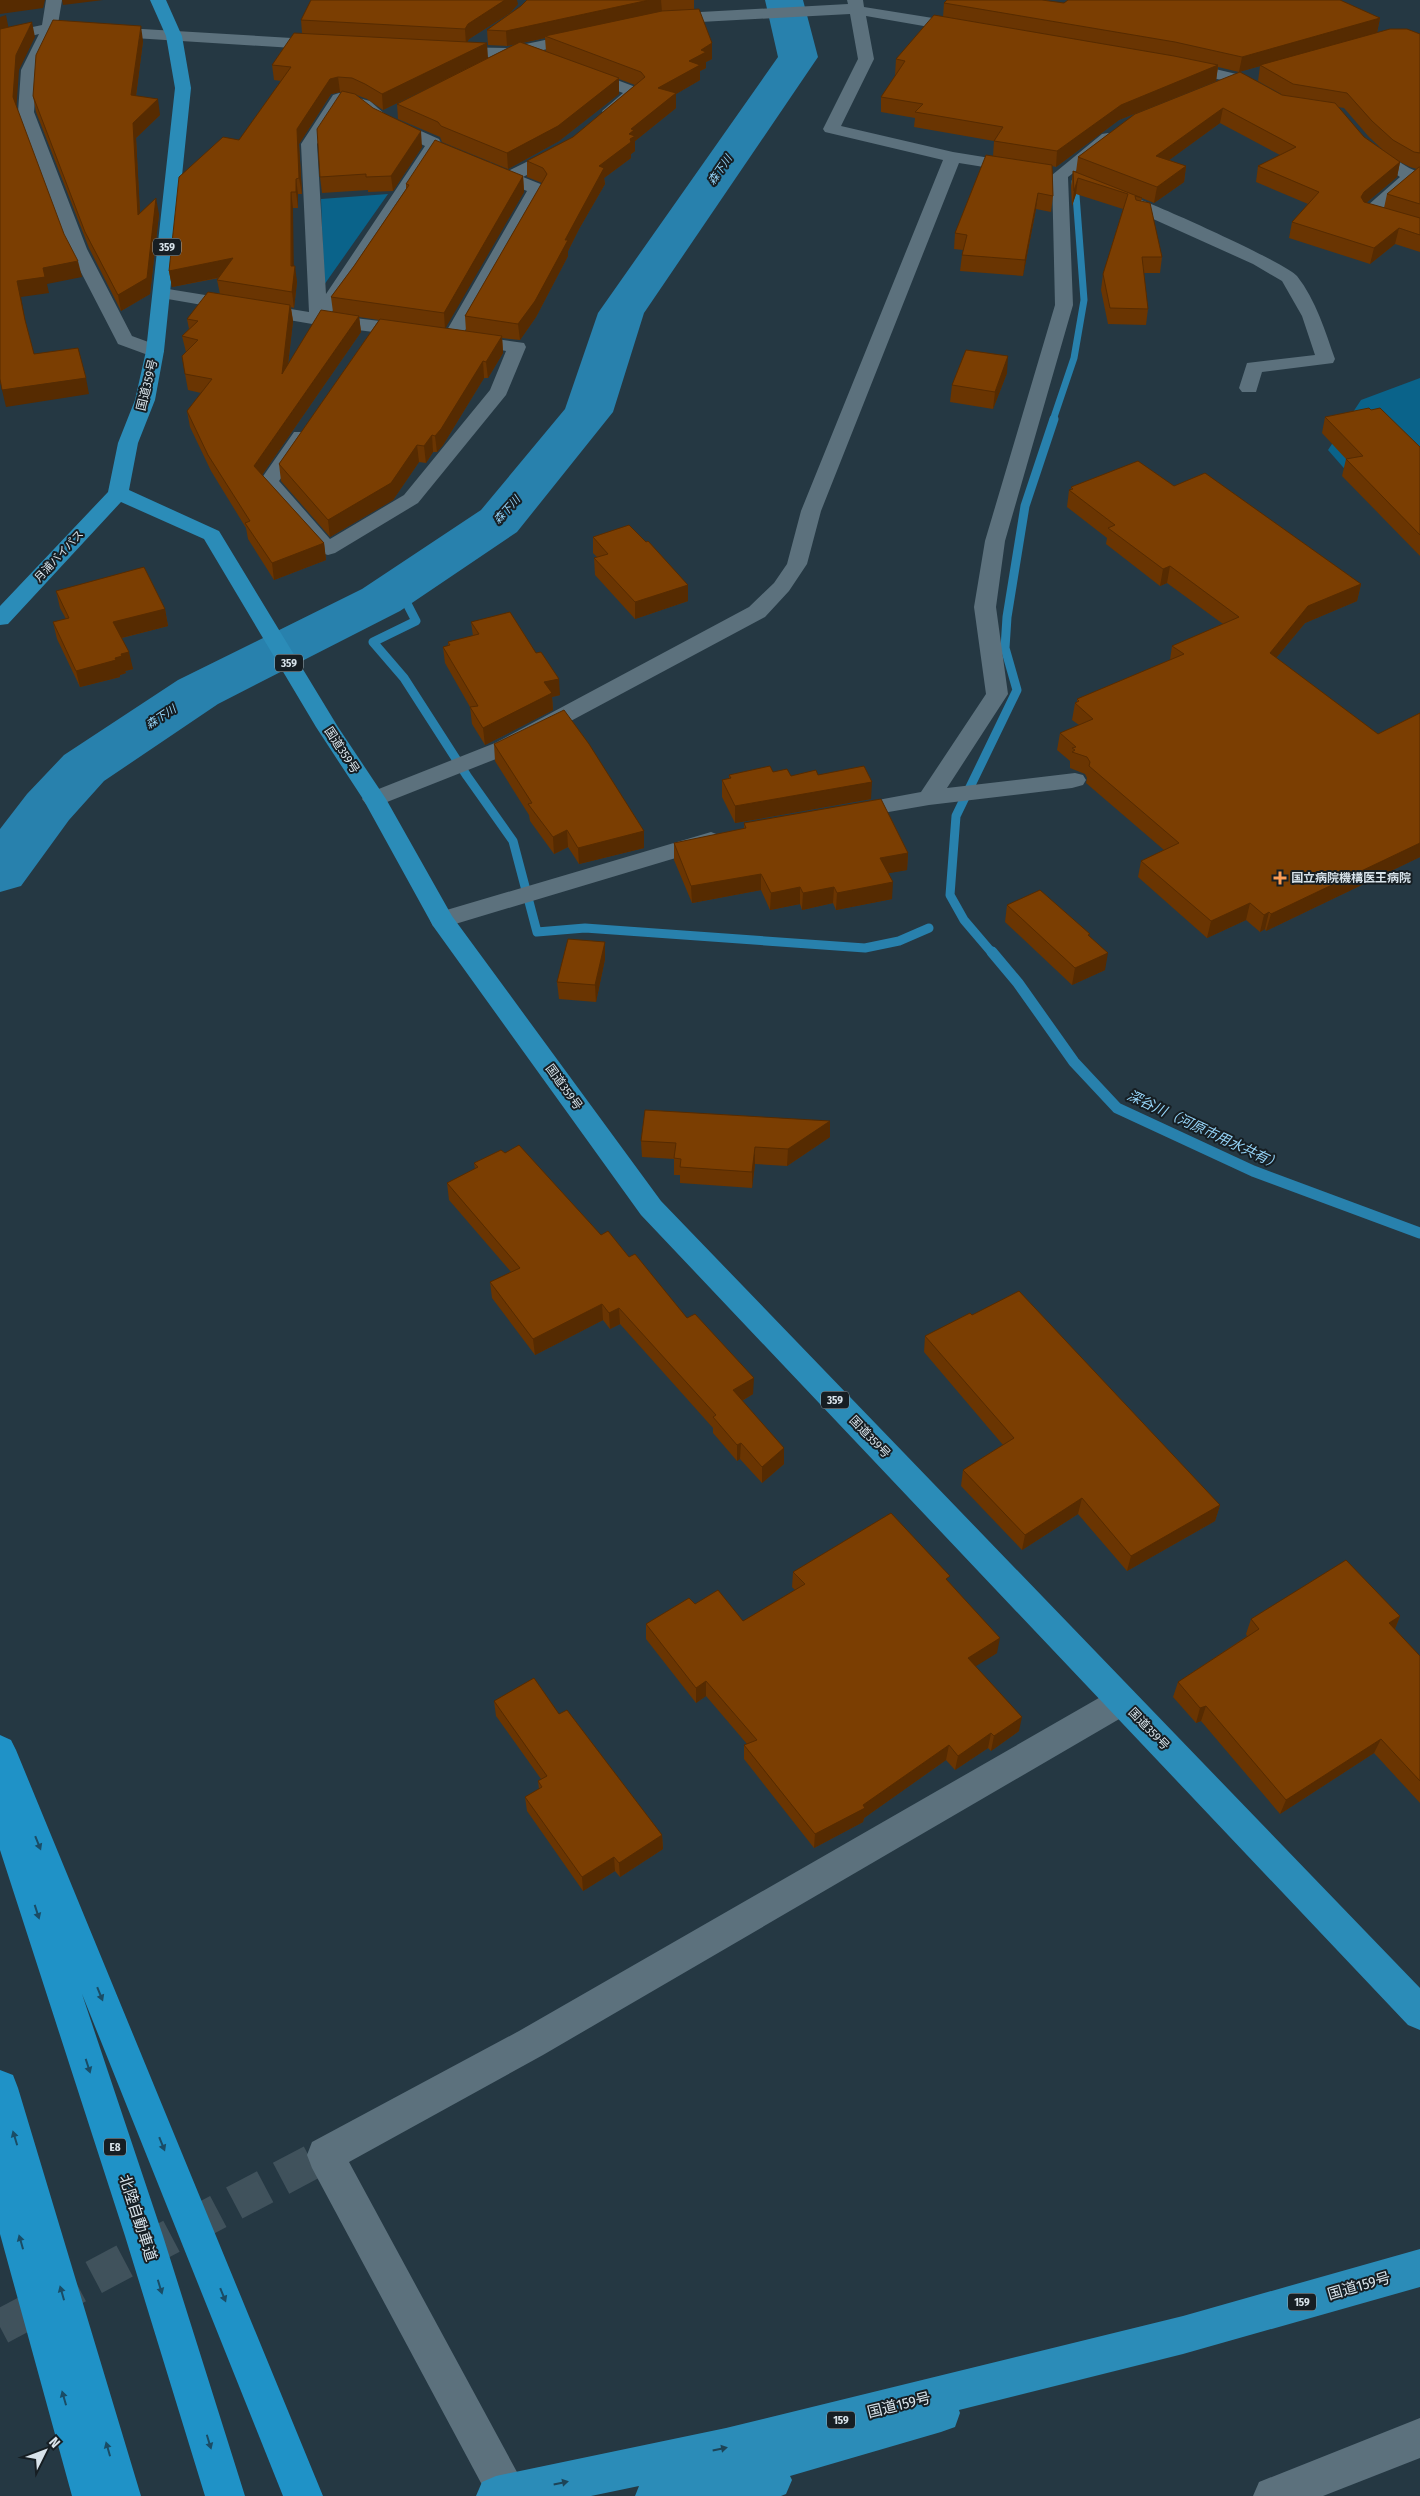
<svg xmlns="http://www.w3.org/2000/svg" width="1420" height="2496" font-family="'Fira Sans Condensed','Noto Sans JP',sans-serif">
<style>
.green{fill:#0a638a}
.lines{fill:none;stroke-linecap:round;stroke-linejoin:round}
.stream-far2{stroke:#2881ad;stroke-width:7}
.stream-far1{stroke:#2881ad;stroke-width:9}
.stream{stroke:#2881ad;stroke-width:11}
.river{fill:#2881ad;fill-rule:evenodd}
.minor-tunnel{stroke:#40525c;stroke-width:35;stroke-dasharray:35 18;stroke-linecap:butt}
.minor{fill:#5c717d;fill-rule:evenodd}
.trunk{fill:#2b8cb8;fill-rule:evenodd}
.motorway{fill:#1f92c7;fill-rule:evenodd}
.wall{fill:#6a3502;fill-rule:evenodd}
.shaded-wall{fill:#562b01}
.building{fill:#7b3e02;stroke:#562b01}
.oneway{fill:#1a4c65}
.oneway2{fill:#1d4457}
.poi-dot{fill:#fd9d55;stroke:#161e23;stroke-width:2}
.labels{text-anchor:middle;dominant-baseline:central;stroke-width:4;stroke-linejoin:round;paint-order:stroke}
.far-water-label{font-size:11px;font-style:italic;fill:#95d4f8;stroke:#161e23}
.shield{fill:#161e23;stroke:#9ea8ae;stroke-width:1}
.shield-label{font-size:11px;font-weight:bold;fill:#d8e3ea}
.far-street-label{font-size:11px;fill:#d8e3ea;stroke:#161e23}
.street-label{font-size:12px;fill:#d8e3ea;stroke:#161e23}
.poi-label{font-size:12px;font-weight:bold;fill:#d8e3ea;stroke:#161e23;text-anchor:start}
.water-label{font-size:14px;font-style:italic;fill:#95d4f8;stroke:#161e23}
.near-street-label{font-size:15px;fill:#d8e3ea;stroke:#161e23}
</style>
<rect width="100%" height="100%" fill="#253843"/>
<path class="green" d="M388 194 324 285 321 199Z
M1420 378V536L1391 522 1328 450 1361 400Z"/>
<g class="lines">
<path class="stream-far2" d="M1053 420 1074 358 1084 300 1075 182"/>
<path class="stream-far1" d="M399 588 416 621 373 642 404 678 467 776 513 841 537 932 585 928 865 948 899 941 929 928
M993 954 964 920 950 895 956 816 1017 690 1005 648 1007 617 1025 506 1054 419"/>
<path class="stream" d="M992 952 1018 983 1074 1062 1117 1108 1253 1171 1420 1233"/>
<path class="river" d="M765 0H803L818 57 644 313 613 412 517 532 400 611 218 704 104 781 69 820 21 886 0 892V829L27 794 64 755 178 680 362 589 481 510 565 409 598 313 778 57Z"/>
<path class="minor-tunnel" d="M0 2327 325 2155"/>
<path class="minor" d="M46 0H62L58 24 325 40 333 45 325 50 55 33 37 70 34 112 87 249 132 336 162 347 164 351 162 355H148L118 344 116 340 69 249 18 112 21 70 39 34 0 44V34L42 25Z
M847 0H863L864 7 964 23 972 28 964 33 866 16 874 59 841 126 953 152 1021 163 1027 164 1029 168 1027 172 1021 173 959 163 821 511 807 564 789 591 765 617 511 753 382 804 374 806 366 804 362 799 366 794 495 743 749 607 774 583 787 564 801 511 943 160 825 132 823 129 858 59 850 14 664 24 656 19 664 14 848 4Z
M583 32 591 37 588 40 507 58 450 57 442 52 450 47 507 48Z
M1181 61 1245 76 1271 92 1263 97 1234 83 1175 69 1173 66 1175 63Z
M585 68 641 89 643 92 616 114H604L602 111 623 93 579 76 577 73 579 70Z
M339 93 370 101 387 116 439 139 441 143 330 315 413 325 420 327 422 331 420 335 413 337 318 325 156 297 153 293 156 289 162 288 309 312 301 144 333 95ZM343 104 358 108 375 122 425 146 326 294 317 144Z
M1108 133 1114 134 1116 138 1114 142 1068 177 1073 305 1005 541 996 607 1008 694 947 788 1075 773 1083 775 1086 780 1083 785 1072 788 929 805 848 819 840 817 836 812 840 807 921 792 986 694 974 607 985 541 1055 305 1052 175 1102 134Z
M1368 143C1386 148 1400 167 1420 172V180L1415 181 1380 211 1420 223V234L1362 217 1359 213 1400 177 1362 152 1360 148 1362 144Z
M561 145 567 146 569 150 567 154 523 177 543 185 546 189 463 334 524 343 526 347 506 395 418 503 335 553 328 555 321 553 259 482 294 432H308L311 436 279 481 330 539 404 495 490 390 506 351C490 348 473 344 457 342 454 341 450 342 445 341L443 337 527 191 477 170 475 166 477 162H489L508 171Z
M1117 191C1140 197 1285 262 1297 276 1316 300 1325 331 1335 359L1333 363 1262 372 1256 392H1242L1239 388 1247 363 1315 355 1302 316 1282 281 1253 264 1111 200 1108 196 1111 192Z
M711 832 719 835 723 840 719 845 442 928 433 926 430 920 433 914Z
M1122 1687 1133 1691 1138 1701 1133 1711 543 2055 349 2162 530 2496H488L312 2168 307 2155 312 2142 519 2031 1111 1691Z
M1420 2418V2458L1323 2496H1253L1259 2482Z"/>
<path class="trunk" d="M150 0H166L182 36 191 88 164 351 155 400 138 443 129 490 219 531 338 727 386 799 452 916 661 1201 1420 1988V2030L1408 2025 641 1215 433 926 363 799 316 727 204 539 121 502 8 624 0 625V606L108 492 118 443 135 400 146 351 175 88 166 36Z
M1420 2249V2287L1183 2354 959 2410 960 2413 955 2427 941 2432 790 2476 792 2480 786 2494 781 2496H635L639 2486 591 2496H476L482 2482 496 2476 726 2428 1183 2316Z"/>
<path class="motorway" d="M0 1735 11 1740 16 1750 323 2496H283L82 1994 163 2236 245 2496H205L125 2236 0 1850Z
M0 2070 13 2075 18 2088 141 2496H72L0 2234Z"/>
</g>
<path class="wall" d="M527 0H694V9L712 43V59L706 62V68L700 71V80L676 94V108L635 141V151L631 154V158L604 178 605 184 579 229 568 251V256L536 317 520 340 502 338 503 353 488 378H484L443 445 437 452H433L426 463 419 462 393 500 330 537 281 481 279 464 379 320 359 317 361 332 262 475 324 543 326 560 274 580 248 539 246 528 211 471 190 427 187 411 201 393 188 390 185 374 186 352 182 336 189 329 187 319 220 294 217 280 219 278 172 287 169 271 239 140 281 81 274 80 272 65 302 33 301 20 518 4 510 13 469 39 467 42 488 58 516 44 507 46 488 45 487 30 521 6ZM545 38 546 51 522 43ZM449 77 397 104 398 119 440 137 442 142 508 169 559 141 619 94V79L635 85 573 137 527 161V177L542 183 465 316 466 331 445 328 524 192 523 176 406 184V189L354 266 331 297 333 312 288 365 293 321 291 307 294 308 297 282 293 266V208H298V194H302L299 144 331 94 341 92 320 177 322 193 368 190V192L393 191 422 147 373 108 351 93 354 94 367 99 383 110Z
M944 3H1064L1380 18 1377 33 1420 34V252L1395 244 1370 264 1289 238 1292 222 1308 204 1256 182 1258 166 1280 155 1220 123 1169 160 1186 166 1184 182 1154 203 1137 196 1142 198 1141 202 1162 257 1160 273H1144L1148 309 1146 325 1108 324 1101 290 1103 274 1123 209 1076 194 1072 206 1071 187 1073 171 1076 172 1078 157 1135 114 1281 94 1258 81 1260 66 1239 72 1218 67 1216 81 1119 120 1056 167 1052 166 1053 196 1051 212 1036 209 1023 276 960 271 962 255 963 250 954 249 955 233 993 156 994 141 914 127 915 118 881 112V97L896 75H895L896 59 943 17ZM1338 107 1344 108 1369 137 1383 150 1364 137ZM1400 162 1410 167 1417 169 1387 194 1384 208 1366 203 1397 177Z
M143 41 136 96 160 115 136 138 140 213 159 214 150 294 121 311 89 248 36 112 33 96Z
M1007 373 993 409 950 402 952 385Z
M1325 417 1420 447V556L1342 476 1346 459 1322 433Z
M1174 486 1361 584 1357 601 1305 623 1276 658 1378 734 1420 713V857L1266 931 1265 929 1260 932 1246 920 1207 938 1138 877 1141 861 1164 850 1086 783 1087 778 1085 774 1070 768V761L1057 750 1060 733 1079 725 1072 720 1075 703 1077 702V699L1170 660 1172 646 1223 624 1167 583 1160 586 1106 544 1107 538 1067 507 1069 490 1071 489V487Z
M593 537 688 601 635 619 595 575 594 558 597 557 593 553Z
M56 591 165 609 168 626 122 638 133 669 125 671 126 673 120 675V677L80 687 57 639 53 622 66 619 60 608Z
M471 622 560 695 552 697 553 710 485 745 472 724 470 707 445 663 443 647 448 646V642L473 636Z
M494 744 644 831V848L579 864 568 847 554 854 530 821 529 815 495 761Z
M773 772 791 776 818 775 871 799 735 823 722 797V780L729 778V775Z
M744 823 908 853 907 870 888 873 892 899 836 910 833 903 802 910 800 904 770 910 761 890 692 903 674 860V843L744 829Z
M1007 905 1090 934 1089 936 1105 970 1072 985 1005 922Z
M605 959 596 1002 559 999 557 982Z
M830 1137 787 1166 755 1164 752 1188 680 1183V1175H674V1159L642 1157 641 1141Z
M474 1163 601 1235 629 1257 687 1318 753 1394 742 1401 784 1464 762 1483 740 1459 737 1461 713 1433V1428L620 1324 610 1329 603 1320 535 1355 492 1298 490 1282 511 1272 449 1200 447 1183 475 1169Z
M972 1315 1220 1505 1215 1521 1127 1571 1078 1514 1022 1550 961 1486 963 1470 1003 1445 924 1352 925 1336Z
M793 1572 949 1582 997 1653 975 1666 1019 1731 991 1751 988 1748 955 1770 946 1760 864 1818 863 1822 814 1848 744 1759V1745L747 1744 706 1696 696 1703 646 1639V1624L695 1604 743 1621 795 1590 792 1587Z
M1400 1616 1395 1629 1420 1656V1803L1374 1753 1280 1814 1201 1721 1196 1723 1173 1697 1178 1682 1247 1636 1246 1634 1251 1619Z
M494 1701 559 1714 662 1835 663 1849 620 1877 615 1871 583 1891 527 1811 525 1797 539 1789 538 1781 541 1779 496 1716Z"/>
<path class="shaded-wall" d="M0 0H45L43 8 0 14Z
M62 0H103L63 5Z
M505 0H517L518 4 510 13 469 39 466 44 465 29 468 24Z
M649 0H661L662 12 545 36V38L507 46 506 31Z
M6 15 9 30 0 32V17Z
M1380 18 1377 33 1239 72 1242 57Z
M32 22 35 37 19 70 16 113 13 97 16 55Z
M141 26 143 41 134 111 131 95Z
M487 43 488 58 383 110 382 94Z
M712 43V59L706 62V68L700 71V80L676 94V108L635 141V151L631 154V158L604 178 605 184 579 229 568 251V256L536 317 520 340 518 324 565 240 599 166 629 134 631 129 658 88 701 50Z
M1218 65 1216 81 1119 120 1056 167 1057 151 1121 105Z
M338 77 340 92 331 94 299 144 302 194 299 178 297 129 330 79Z
M619 78V94L559 141 508 169 507 153Z
M158 99 160 115 136 138 141 231 138 215 133 123Z
M1223 108 1220 123 1154 171 1156 156Z
M421 131 422 147 393 191 391 176Z
M1400 162 1397 177 1360 208 1361 197 1364 192Z
M1186 166 1184 182 1154 203 1157 187Z
M523 176 524 192 445 329 444 313Z
M1078 178 1076 194 1072 206 1074 191Z
M296 179 298 194V208L296 192Z
M291 192 293 208 294 278 295 266 297 282 294 308 292 292Z
M1038 193 1036 209 1023 276 1025 260Z
M156 198 159 214 150 294 121 311 118 295Z
M1399 228 1395 244 1370 264 1374 248Z
M233 258 236 274 172 287 169 271Z
M78 261 82 277 47 284 49 293 21 297 28 336 17 281 43 268Z
M290 305 293 321 285 390 282 374Z
M359 316 361 332 257 482 254 466Z
M502 336 503 353 488 378 486 362Z
M1008 356 1007 373 993 409 995 392Z
M483 361 484 378 443 445 437 452 435 436Z
M86 378 89 394 6 407 2 390Z
M432 435 433 452 426 463 424 446Z
M417 445 419 462 393 500 330 537 328 520Z
M324 543 326 560 274 580 272 563Z
M1170 566 1167 583 1160 586 1163 569Z
M1361 584 1357 601 1305 623 1266 670 1270 653 1308 606Z
M688 585V601L635 619V602Z
M165 609 168 626 117 639 113 622Z
M129 652 133 669 125 671 126 673 120 675V677L80 687 76 671 115 658 121 654Z
M559 679 560 695 552 697 553 710 485 745 483 728 544 682Z
M872 782 871 799 735 823V806Z
M567 830 568 847 554 854 553 837Z
M644 831V848L579 864 578 848Z
M1420 843V857L1266 931 1271 914Z
M908 853 907 870 879 875 880 858Z
M761 874V890L692 903 691 886Z
M893 882 892 899 836 910 837 893Z
M800 887V904L770 910 771 893Z
M834 887 833 903 802 910 803 893Z
M1250 903 1246 920 1207 938 1211 921Z
M1269 912 1265 929 1260 932 1264 915Z
M605 942V959L596 1002 595 985Z
M1108 953 1105 970 1072 985 1075 968Z
M830 1121V1137L787 1166 788 1149Z
M755 1147V1164L752 1188V1172Z
M602 1304 603 1320 535 1355 533 1339Z
M619 1308 620 1324 610 1329 609 1313Z
M754 1378 753 1394 733 1406V1390Z
M741 1443 740 1459 737 1461V1445Z
M784 1448V1464L762 1483V1467Z
M1082 1498 1078 1514 1022 1550 1025 1535Z
M1220 1505 1215 1521 1127 1571 1131 1556Z
M1400 1616 1394 1631 1389 1623Z
M1000 1638 997 1653 965 1673 968 1658Z
M706 1681V1696L696 1703V1688Z
M1206 1706 1201 1721 1196 1723 1200 1708Z
M1022 1717 1019 1731 991 1751 994 1736Z
M991 1733 988 1748 955 1770 958 1756Z
M1381 1739 1374 1753 1280 1814 1286 1800Z
M949 1745 946 1760 864 1818 863 1822 814 1848 815 1834 863 1805Z
M662 1835 663 1849 620 1877 619 1863Z
M614 1857 615 1871 583 1891 582 1877Z"/>
<path class="building" d="M311 0H505L468 24 465 29 301 20Z
M527 0H649L506 31 487 30 521 6Z
M947 0H1042L1064 3 1068 0H1340L1380 18 1242 57 1175 42 944 3Z
M699 9 712 43 701 50 706 52 689 61 700 65 658 88 676 93 631 129 634 130 629 134 635 136 630 139 631 142 599 166 604 168 579 214 565 240H568L535 301 518 324 465 316 547 174 543 168 527 161 573 137 645 77 641 72 545 36 662 11Z
M934 15 1174 56 1218 65 1121 105 1057 151 994 141 1003 127 915 112 923 104 881 97 905 61 896 59Z
M53 20 141 26 131 95 158 99 133 123 138 215 156 198 147 278 118 295 85 232 33 96 36 55Z
M32 22 16 55 13 97 64 234 78 261 43 268 45 277 17 281 25 320 34 354 78 348 86 378 2 390 0 379V29Z
M1390 29H1407L1420 34V153L1414 152 1393 140 1372 121 1347 93 1293 84 1260 65Z
M294 33 487 43 382 94 365 84 352 78 338 77 330 79 297 129 299 178 296 179V192H291V266H295L292 292 217 280 233 258 169 271 179 177 223 137 239 140 291 67 272 65Z
M520 42 619 78 558 126 507 153 441 126 438 122 397 104Z
M1240 72 1282 95 1335 103 1364 137 1400 162 1364 192 1361 197 1364 202 1420 218V235L1399 228 1374 248 1292 222 1319 192 1258 166 1296 147 1223 108 1156 156 1186 166 1157 187 1078 157 1135 114Z
M342 91 355 94 373 108 421 131 391 176 366 177V174L320 177 317 129Z
M435 140 523 176 444 313 331 297 354 266 409 185 406 184Z
M986 155 1052 165 1053 196 1038 193 1025 260 962 255 967 235 955 233Z
M1419 167H1420V204L1387 194Z
M1073 171 1142 198 1135 196 1136 200 1150 203 1162 257H1142L1148 309 1110 308 1103 274 1128 194 1078 178 1074 191Z
M208 292 290 305 282 374 321 310 359 316 254 466 324 543 272 563 245 523 250 521 208 455 187 411 212 379 185 374 182 356 198 340 182 336 198 321 187 319Z
M380 319 502 336 486 362 483 361 441 429 435 436 432 435 424 446 417 445 391 483 328 520 279 464Z
M966 350 1008 356 995 392 952 385Z
M1369 408 1371 410 1380 408 1420 447V535L1346 459 1363 456 1325 417Z
M1138 461 1174 486 1205 473 1361 584 1308 606 1270 653 1378 734 1420 713V843L1271 914 1269 912 1264 915 1250 903 1211 921 1141 861 1179 843 1089 766 1090 762 1087 757 1072 752 1075 750 1072 748 1076 747 1060 733 1093 719 1075 703 1079 701 1077 699 1184 654 1172 646 1239 617 1170 566 1163 569 1108 528 1115 525 1069 490 1073 489 1071 487Z
M629 525 646 542 648 541 688 585 635 602 594 558 608 554 593 537Z
M144 567 165 609 113 622 129 652 121 654 122 656 115 658 116 660 76 671 53 622 69 618 56 591Z
M510 612 536 653 541 652 559 679 544 682 552 693 483 728 470 707 478 706 443 647 450 645 448 642 479 634 471 622Z
M564 710 589 744 644 831 578 848 567 830 553 837 528 804 532 803 494 744Z
M770 766 773 772 787 769 791 776 816 770 818 775 864 766 872 782 735 806 722 780 731 778 729 775Z
M881 799 908 853 880 858 893 882 837 893 834 887 803 893 800 887 771 893 761 874 691 886 674 843 746 828 744 823Z
M1040 890 1090 934 1088 935 1108 953 1075 968 1007 905Z
M568 939 605 942 595 985 557 982Z
M645 1110 830 1121 788 1149 755 1147 752 1172 680 1167 681 1159 674 1158 676 1143 641 1141Z
M519 1145 601 1235 608 1231 629 1257 635 1254 687 1318 695 1314 754 1378 733 1390 784 1448 762 1467 741 1443 737 1445 713 1417 716 1415 619 1308 609 1313 602 1304 533 1339 490 1282 520 1268 447 1183 478 1167 474 1163 501 1150 505 1153Z
M1019 1291 1220 1505 1131 1556 1082 1498 1025 1535 963 1470 1014 1438 925 1336 970 1313 972 1315Z
M891 1513 950 1576 946 1579 1000 1638 968 1658 1022 1717 994 1736 991 1733 958 1756 949 1745 863 1805 865 1808 815 1834 744 1745 757 1740 706 1681 696 1688 646 1624 689 1598 695 1604 718 1590 743 1621 805 1584 793 1572Z
M1346 1560 1400 1616 1389 1623 1420 1656V1781L1381 1739 1286 1800 1206 1706 1200 1708 1178 1682 1259 1629 1251 1619Z
M534 1678 559 1714 567 1710 662 1835 619 1863 614 1857 582 1877 525 1797 542 1787 538 1781 547 1776 494 1701Z"/>
<defs><path id="oneway-solid" d="M-6-.8H1V-3.2L6.5 0L1 3.2V.8H-6Z" transform="scale(1.25)"/></defs>
<g class="oneway">
<use href="#oneway-solid" transform="translate(38 1843) rotate(68)"/>
<use href="#oneway-solid" transform="translate(37 1912) rotate(72)"/>
<use href="#oneway-solid" transform="translate(100 1994) rotate(68)"/>
<use href="#oneway-solid" transform="translate(88 2066) rotate(72)"/>
<use href="#oneway-solid" transform="translate(15 2138) rotate(-107)"/>
<use href="#oneway-solid" transform="translate(162 2144) rotate(68)"/>
<use href="#oneway-solid" transform="translate(21 2242) rotate(-106)"/>
<use href="#oneway-solid" transform="translate(160 2287) rotate(73)"/>
<use href="#oneway-solid" transform="translate(62 2293) rotate(-106)"/>
<use href="#oneway-solid" transform="translate(223 2295) rotate(68)"/>
<use href="#oneway-solid" transform="translate(64 2398) rotate(-106)"/>
<use href="#oneway-solid" transform="translate(209 2442) rotate(73)"/>
<use href="#oneway-solid" transform="translate(108 2449) rotate(-106)"/>
</g>
<g class="oneway2">
<use href="#oneway-solid" transform="translate(720 2449) rotate(-12)"/>
<use href="#oneway-solid" transform="translate(561 2483) rotate(-12)"/>
</g>
<path class="poi-dot" d="M1277.5 870.5h5v5h5v5h-5v5h-5v-5h-5v-5h5z"/>
<g class="labels">
<g class="far-water-label">
<text transform="translate(720 170) rotate(-55)">森下川</text>
<text transform="translate(507 510) rotate(-48)">森下川</text>
<text transform="translate(161 717) rotate(-33)">森下川</text>
</g>
<g class="shield">
<rect x="153" y="238.5" width="28" height="17" rx="4"/>
<rect x="275" y="654.5" width="28" height="17" rx="4"/>
<rect x="821" y="1391.5" width="28" height="17" rx="4"/>
<rect x="104" y="2138.5" width="22" height="17" rx="4"/>
<rect x="1288" y="2293.5" width="28" height="17" rx="4"/>
<rect x="827" y="2411.5" width="28" height="17" rx="4"/>
</g>
<g class="shield-label">
<text x="167" y="247">359</text>
<text x="289" y="663">359</text>
<text x="835" y="1400">359</text>
<text x="115" y="2147">E8</text>
<text x="1302" y="2302">159</text>
<text x="841" y="2420">159</text>
</g>
<g class="far-street-label">
<text transform="translate(59 556) rotate(-47)">月浦バイパス</text>
</g>
<g class="street-label">
<text transform="translate(147 385) rotate(-76)">国道359号</text>
<text transform="translate(342 750) rotate(57)">国道359号</text>
<text transform="translate(564 1087) rotate(54)">国道359号</text>
<text transform="translate(870 1437) rotate(46)">国道359号</text>
<text transform="translate(1149 1729) rotate(46)">国道359号</text>
</g>
<g class="poi-label">
<text x="1291" y="878">国立病院機構医王病院</text>
</g>
<g class="water-label">
<text transform="translate(1204 1130) rotate(25)">深谷川（河原市用水共有）</text>
</g>
<g class="near-street-label">
<text transform="translate(138 2218) rotate(72)">北陸自動車道</text>
<text transform="translate(1359 2286) rotate(-16)">国道159号</text>
<text transform="translate(899 2405) rotate(-14)">国道159号</text>
</g>
</g>
<g transform="translate(45 2451) rotate(48)" stroke="#161e23" stroke-width="4" paint-order="stroke">
<path d="M0-4L9 19L0 12L-9 19Z" fill="#d8e3ea"/>
<text y="-8" font-size="14" font-weight="bold" text-anchor="middle" fill="#d8e3ea">N</text>
</g>
</svg>
